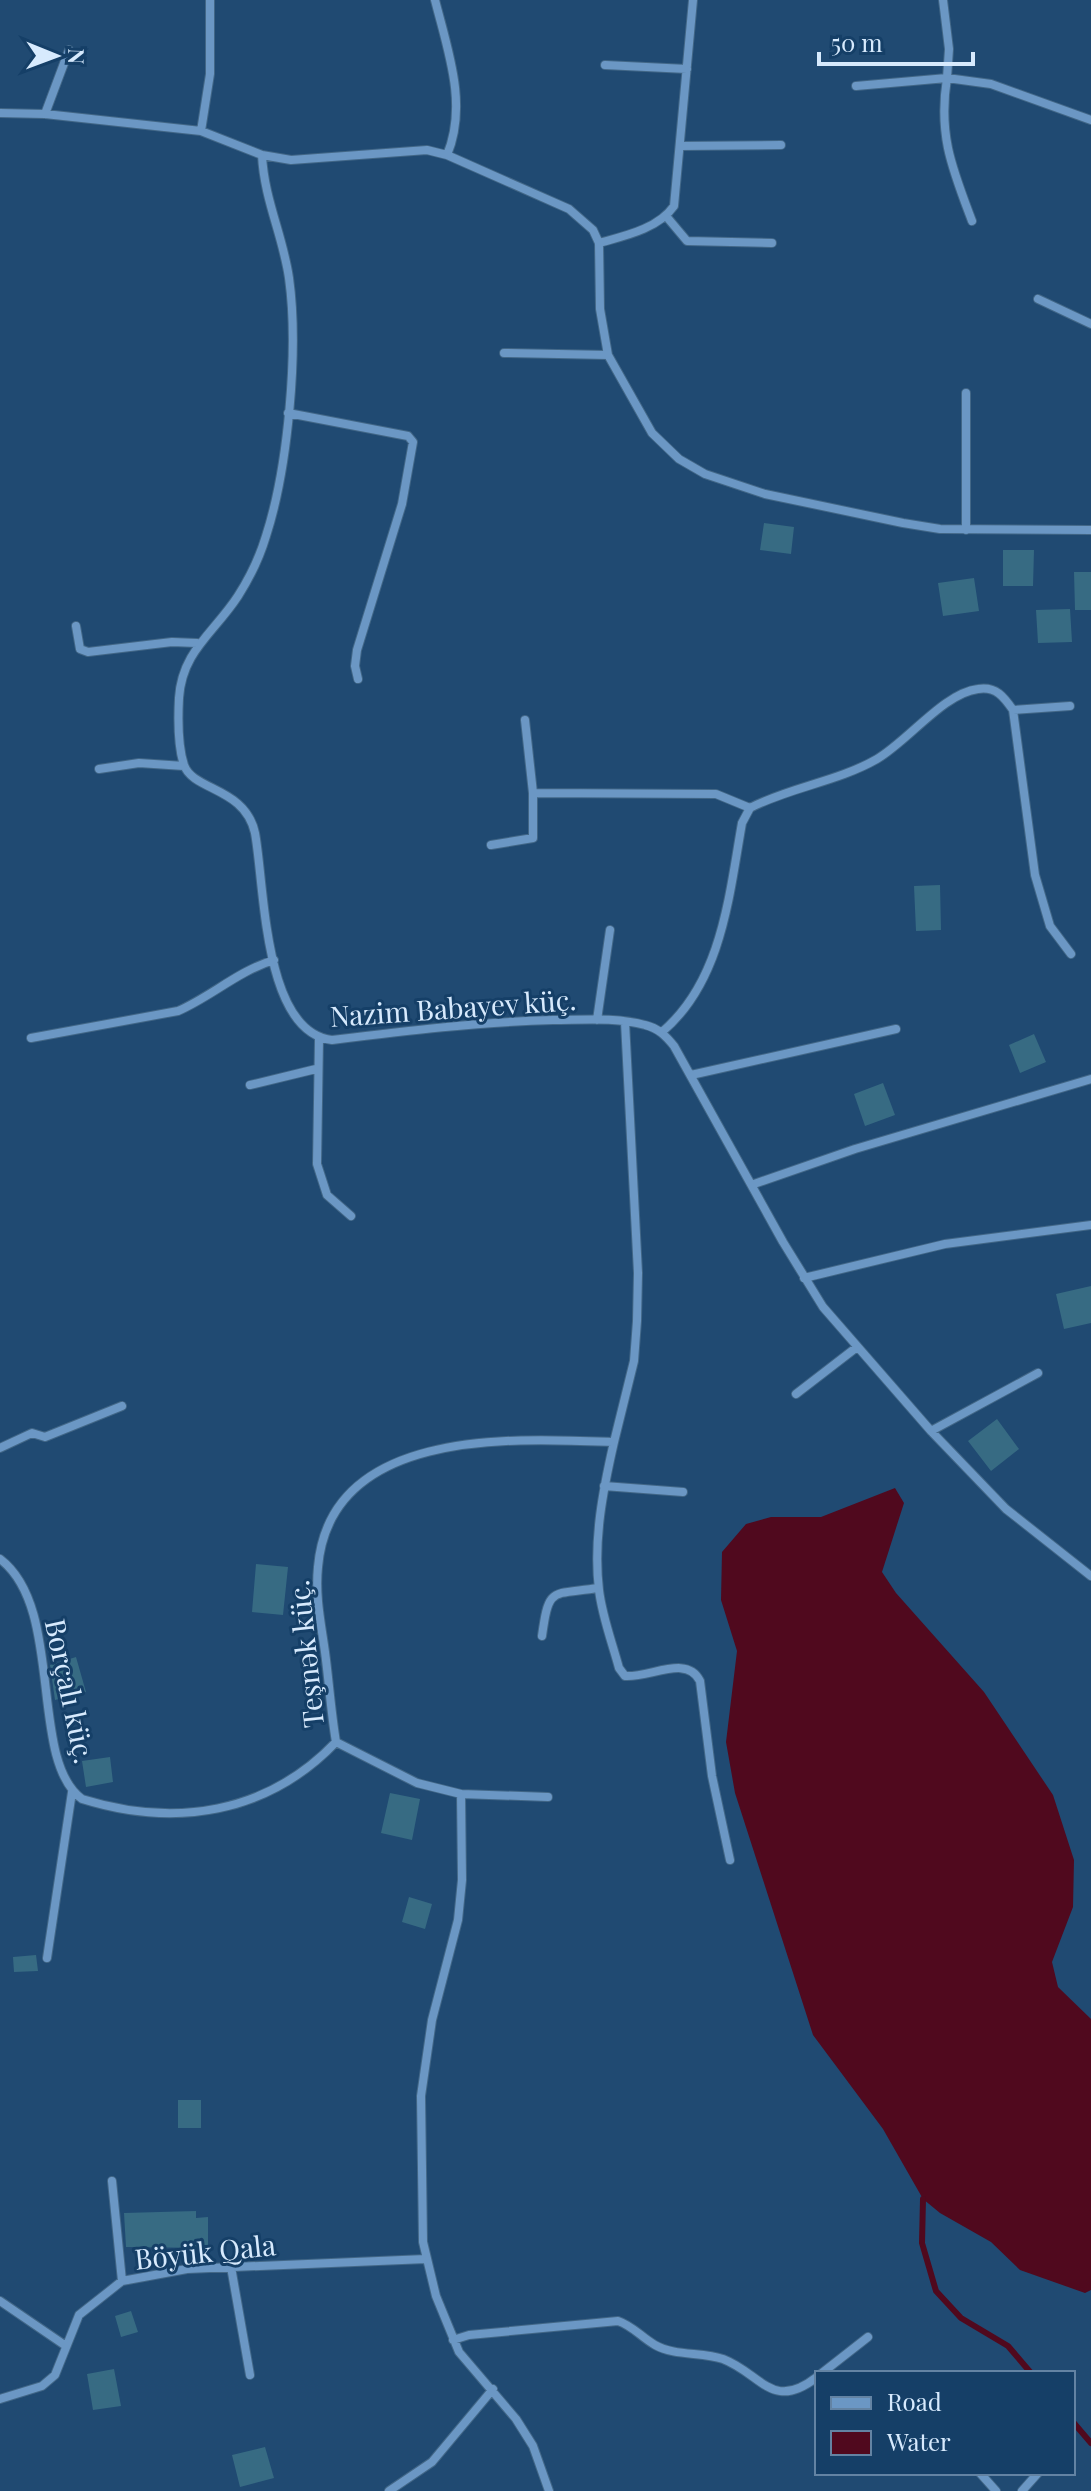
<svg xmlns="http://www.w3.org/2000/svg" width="1091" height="2491" font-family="'Playfair Display',serif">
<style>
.water{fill:#50091e}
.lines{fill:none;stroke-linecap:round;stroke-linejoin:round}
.stream{stroke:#50091e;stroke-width:6}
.building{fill:#376b83}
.street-casing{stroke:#426787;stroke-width:10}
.street{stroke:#6b97c4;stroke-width:8}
.labels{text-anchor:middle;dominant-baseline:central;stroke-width:6;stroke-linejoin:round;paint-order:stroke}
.street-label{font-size:28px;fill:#d7eafd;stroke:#153f67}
</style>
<rect width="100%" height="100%" fill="#204a72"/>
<path class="water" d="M895 1488 904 1503 882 1572 896 1593 984 1692 1053 1795 1074 1860 1073 1907 1052 1962 1058 1987 1091 2019V2290L1085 2293 1020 2270 991 2242 940 2213 923 2199 883 2129 813 2035 735 1793 726 1742 737 1651 721 1600 722 1552 746 1524 771 1517H821Z"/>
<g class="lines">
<path class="stream" d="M923 2199 922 2243 936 2291 961 2318 1008 2346 1031 2373
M1073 2422 1091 2443"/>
</g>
<path class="building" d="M764 523 794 527 791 554 760 550Z
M1003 550H1034L1033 586H1003Z
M1074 572H1091V610H1075Z
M974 578 979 611 943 616 938 583Z
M1070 609 1072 642 1038 643 1036 610Z
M940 885 941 930 916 931 914 886Z
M1034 1034 1046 1062 1020 1073 1009 1045Z
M883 1083 895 1115 865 1126 854 1094Z
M1091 1286V1323L1064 1329 1056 1294Z
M997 1419 1019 1449 991 1471 968 1441Z
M256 1564 288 1567 283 1615 252 1612Z
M76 1657 86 1692 55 1700 50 1665Z
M110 1757 113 1782 86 1787 82 1761Z
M390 1793 420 1799 412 1840 381 1833Z
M409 1897 432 1904 425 1929 402 1922Z
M36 1955 38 1971 14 1972 13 1957Z
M178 2100H201V2128H178Z
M196 2211V2218L208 2217V2248L126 2247 124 2213Z
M131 2311 138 2332 121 2337 115 2316Z
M114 2369 121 2406 93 2410 87 2374Z
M265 2447 274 2478 240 2487 232 2455Z"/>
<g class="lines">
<g class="street-casing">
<path id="street" d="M435 0C448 51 468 105 447 155
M943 0 949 49 947 78 991 84 1091 120
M605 65 687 69
M856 86 947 78C938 135 952 168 972 221
M0 113 45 114 201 131 262 155 291 160 427 150 447 155 569 209 593 230 599 243 600 309 608 355 652 433 679 459 705 474 765 494 903 523 940 529 1091 530
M45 114 69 50
M201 131 210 74V0
M680 146 781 145
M262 155C264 199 283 236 289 278 299 350 288 468 266 536 260 556 249 579 238 596 214 633 182 651 179 698 178 717 178 747 184 765 193 791 245 787 255 833 265 887 263 1032 332 1040 405 1031 479 1022 553 1020 582 1020 616 1017 645 1025 658 1028 666 1036 674 1046L783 1242 823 1307 931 1431 1006 1509 1091 1576
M666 216 687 241 772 243
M599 243C624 236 658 229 674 206L693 0
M1038 299 1091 324
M504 353 608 355
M288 413 408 436 413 442 402 504 357 650 355 666 358 679
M966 530V393
M76 626 80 649 88 652 172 642 197 643
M1013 710 1070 706
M99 769 139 763 184 766
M533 793 716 794 750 808
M491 845 533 838V793L525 720
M597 1020 610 930
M662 1032C722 981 729 896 742 823L750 808C790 787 837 782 877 759 908 741 944 693 978 689 996 686 1004 697 1013 710L1035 875 1050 926 1071 954
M31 1038 178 1011C212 996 238 971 274 960
M319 1039 317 1164 327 1195 351 1216
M691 1075 896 1029
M250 1085 316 1069
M754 1184 855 1149 1091 1079
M804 1278 945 1244 1091 1225
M796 1394 857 1347
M931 1431 1038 1373
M614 1442C603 1490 593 1540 599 1590 602 1616 612 1642 619 1668L625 1676C650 1678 687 1654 700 1681L712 1776 730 1860
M0 1448 32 1433 45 1437 122 1406
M604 1486 683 1492
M0 1559C65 1608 28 1760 82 1799 175 1828 267 1814 336 1742
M542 1636C549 1586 551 1595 598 1588
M461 1794 548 1797
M47 1958 72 1792
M112 2181 122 2281
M231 2267 250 2375
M0 2301 66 2346
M453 2340 469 2335 618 2321C633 2326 641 2337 655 2345 674 2356 702 2352 723 2359 762 2374 772 2412 817 2377
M822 2373 868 2337
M0 2399 42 2386 55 2375 79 2315 122 2281 187 2269 426 2259
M980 2473 996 2491
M389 2491 432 2462 493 2389
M549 2491 533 2446 516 2419 459 2352 436 2296 423 2242 421 2096 432 2020 458 1920 462 1880 461 1794 417 1783 336 1742C331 1712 329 1682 325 1652 321 1623 315 1597 318 1567 330 1428 512 1438 614 1442L634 1361 637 1321 638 1273 625 1022
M1022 2491 1038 2473"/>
</g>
<use href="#street" class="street"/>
</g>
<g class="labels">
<g class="street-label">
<text transform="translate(453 1007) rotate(-4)">Nazim Babayev küç.</text>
<text transform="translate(305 1654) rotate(-96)">Teşnək küç.</text>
<text transform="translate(71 1691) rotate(78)">Borçalı küç.</text>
<text transform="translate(205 2251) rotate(-6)">Böyük Qala</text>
</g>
</g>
<rect x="815" y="2371" width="260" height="104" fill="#153f67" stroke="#6383a3" stroke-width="2"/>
<rect x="831" y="2397" width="40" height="12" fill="#6b97c4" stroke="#6383a3" stroke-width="2"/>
<text x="887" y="2411" font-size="24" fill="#d7eafd">Road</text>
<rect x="831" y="2431" width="40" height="24" fill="#50091e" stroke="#6383a3" stroke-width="2"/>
<text x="887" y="2451" font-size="24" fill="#d7eafd">Water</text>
<g transform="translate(56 56) rotate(91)" stroke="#153f67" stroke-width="6" paint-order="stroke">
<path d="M0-6L14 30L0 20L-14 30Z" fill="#d7eafd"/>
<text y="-12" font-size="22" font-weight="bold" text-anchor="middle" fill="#d7eafd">N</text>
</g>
<path d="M819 52v12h154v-12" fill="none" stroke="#d7eafd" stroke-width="4"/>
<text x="831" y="52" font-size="24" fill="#d7eafd" stroke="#153f67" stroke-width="6" paint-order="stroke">50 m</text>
</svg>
